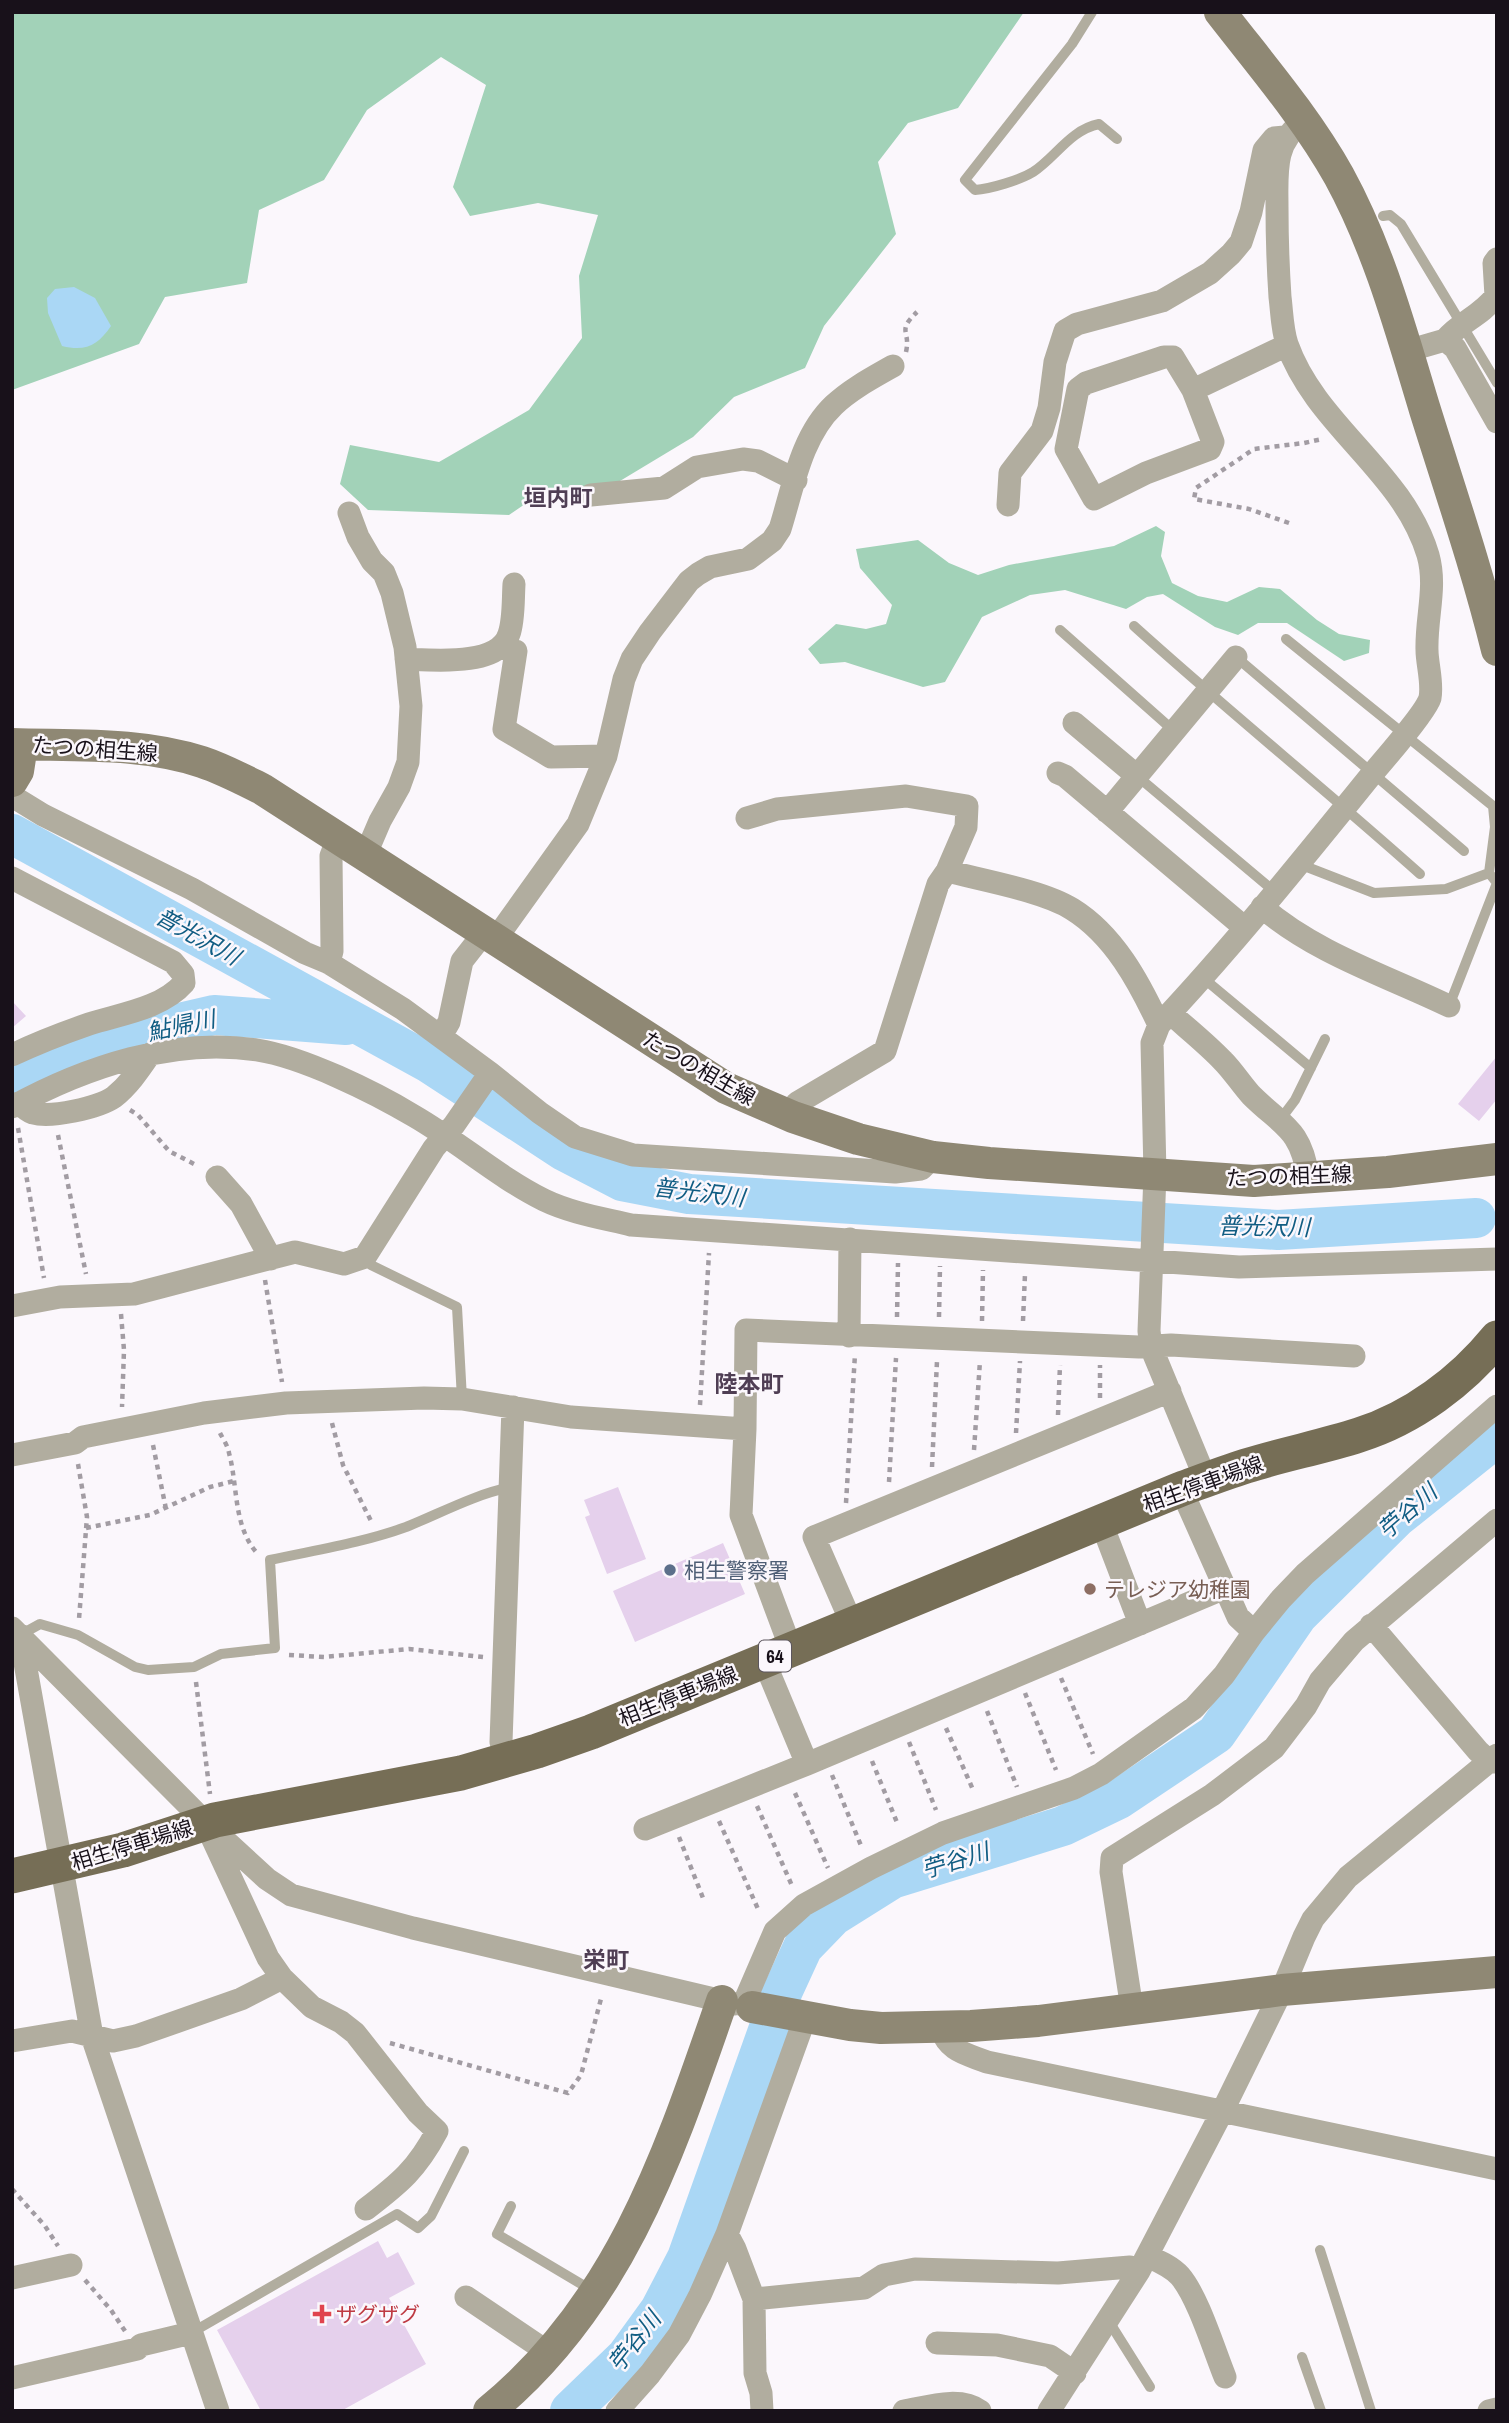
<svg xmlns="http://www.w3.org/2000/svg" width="1509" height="2423" font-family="'Archivo Narrow','Noto Sans JP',sans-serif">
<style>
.forest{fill:#a2d2b8}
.water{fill:#aad7f5}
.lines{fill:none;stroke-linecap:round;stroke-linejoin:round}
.river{stroke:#aad7f5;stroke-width:40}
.building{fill:#e5d0ec}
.path{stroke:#a29ca3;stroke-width:4.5;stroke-dasharray:5 5;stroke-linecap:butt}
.lane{stroke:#b1ad9f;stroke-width:10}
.street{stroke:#b1ad9f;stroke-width:23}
.secondary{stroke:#8f8874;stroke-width:32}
.primary{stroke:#766e56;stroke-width:35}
.service-dot{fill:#5c6f8a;stroke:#fbf7fc;stroke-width:2.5}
.education-dot{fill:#8d6e63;stroke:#fbf7fc;stroke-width:2.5}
.health-dot{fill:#e0444e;stroke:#fbf7fc;stroke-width:2.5}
.labels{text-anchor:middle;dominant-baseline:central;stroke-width:5;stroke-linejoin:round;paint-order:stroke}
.shield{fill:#fbf7fc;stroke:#5c565e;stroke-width:2}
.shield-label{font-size:19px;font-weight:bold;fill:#18111a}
.street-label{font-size:21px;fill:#18111a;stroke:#fbf7fc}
.service-label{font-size:21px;fill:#4e5e75;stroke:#fbf7fc;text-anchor:start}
.education-label{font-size:21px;fill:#785e54;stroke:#fbf7fc;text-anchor:start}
.health-label{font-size:21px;fill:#be3a42;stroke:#fbf7fc;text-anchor:start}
.neighbourhood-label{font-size:23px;font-weight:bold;fill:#4f3e54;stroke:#fbf7fc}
.water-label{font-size:23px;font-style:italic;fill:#115d83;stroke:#fbf7fc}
</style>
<rect width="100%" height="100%" fill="#fbf7fc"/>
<path class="forest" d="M12 12H1024L958 108 908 123 878 162 896 234 824 326 805 368 734 397 693 437 615 484 547 489 509 515 368 510 340 484 350 445 439 462 529 410 582 338 579 276 598 215 538 203 470 216 453 187 486 85 441 57 367 110 324 180 259 210 247 283 165 297 139 344 12 390Z
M1156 526 1165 532 1161 556 1172 583 1198 596 1227 602 1259 587 1280 589 1317 620 1339 634 1370 640 1369 653 1344 661 1287 623H1258L1238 635 1215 627 1163 594 1147 597 1126 609 1065 590 1030 595 982 617 945 682 923 687 845 662 820 664 808 649 836 624 866 629 886 624 892 605 860 568 856 549 918 540 949 563 978 575 1009 565 1114 546Z"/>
<path class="water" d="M74 287 95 298 111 326C98 345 86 352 62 346L48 313 47 298 55 289Z
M1497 1417V1442L1426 1483 1491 1421Z"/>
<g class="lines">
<path class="river" d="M12 834 429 1063 564 1151 622 1181 689 1194 1278 1230 1476 1218
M12 1086 52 1067 145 1031 214 1015 346 1025
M570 2411 626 2357 660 2310 687 2258 780 1997 803 1947 833 1916 892 1879 1063 1826 1119 1799 1216 1734 1298 1615 1396 1518 1497 1437"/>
</g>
<path class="building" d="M12 1001 26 1016 12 1028Z
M1497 1056V1099L1479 1121 1458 1104Z
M618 1487 646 1559 607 1574 585 1517 590 1515 584 1500Z
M723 1543 745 1594 635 1642 613 1591Z
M378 2241 387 2258 398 2252 415 2284 389 2298 426 2364 341 2411H261L217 2330Z"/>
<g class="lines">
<path class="path" d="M906 352C911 330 896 332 917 312
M1289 523 1249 509 1194 499 1196 488 1254 449 1304 443 1322 439
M130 1110 138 1115 169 1151 198 1166
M18 1128 44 1278
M58 1135 86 1274
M265 1280 282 1382
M121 1314 124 1350 122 1407
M897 1317 898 1263
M939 1317 940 1266
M982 1321 983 1270
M1023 1321 1025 1274
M1100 1398V1365
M700 1405 709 1253
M1058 1415 1060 1365
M332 1423 343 1465 371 1521
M220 1433C223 1439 228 1446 229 1453 238 1486 233 1526 257 1553
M1016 1433 1020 1361
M153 1445 166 1509
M974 1450 980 1361
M78 1464 87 1517 79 1619
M932 1467 937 1361
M889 1482 896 1358
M846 1503 855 1354
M86 1528 150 1515 210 1487 234 1481
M289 1655 324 1657 409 1649 483 1657
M1061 1678 1093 1754
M196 1682 210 1794
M1025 1693 1056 1770
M987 1711 1017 1787
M946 1728 974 1792
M909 1742 936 1810
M872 1761 898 1825
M832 1775 862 1848
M795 1793 828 1868
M757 1806 793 1888
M719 1821 758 1909
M679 1837 703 1898
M390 2043 568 2093 581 2075 602 1995
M12 2189 45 2226 58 2246
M85 2280 111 2310 125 2331"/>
<path class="lane" d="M1092 12 1072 44 965 180 975 190C990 189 1020 180 1033 172 1056 157 1070 130 1099 124L1117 139
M1383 216 1390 215 1401 224 1497 383
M1134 626C1228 711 1326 790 1420 874
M1060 630 1174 731
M1286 639 1493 806 1495 827 1489 873 1446 889 1374 893 1307 867 1301 861
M1236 657 1464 851
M1137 776 1275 892
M1202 977 1311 1068
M1449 1006 1497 883 1489 873
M1280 1120 1295 1100 1325 1039
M365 1257 371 1265 457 1307 462 1399
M20 1635 40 1624 78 1635 135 1667 148 1670 194 1667 221 1654 275 1648 270 1560C315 1550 362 1543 406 1527 441 1513 473 1495 511 1487
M511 2206 497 2234 593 2291
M1320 2250 1371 2411
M1108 2320 1150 2387
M191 2333 397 2214 418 2228 431 2216 464 2151
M1302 2357 1321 2411"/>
<path class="street" d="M1445 340C1461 321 1480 317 1496 296L1494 263 1497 259
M1407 351 1445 340 1455 348 1497 422
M1193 390 1173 357H1164L1086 383 1078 389 1066 449 1094 499 1146 473 1210 449 1213 442 1193 390 1287 345
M591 495 664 488 697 467 743 459 758 461 796 480
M1008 505 1010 473 1042 431 1049 408 1055 362 1065 331 1077 324 1162 301 1210 273 1231 254 1241 242 1251 212 1264 150 1274 138 1285 137
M349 513 358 537 372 561 384 573 392 593 405 647 411 706 408 762 399 787 380 821 365 856
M516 651 504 729 551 757 606 756
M406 659C432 660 499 667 509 634 514 620 513 600 514 584
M1074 723 1137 776
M1058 773 1065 776 1245 928
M12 796 43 815 192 889 305 953 329 963 403 1009 490 1073 540 1113 575 1137 633 1155 895 1172 921 1169 933 1157
M1107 812 1236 657
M747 818 777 809 906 796 967 806 966 827 947 871
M12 878 173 962 183 974 184 983C161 1009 120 1014 89 1024 63 1033 37 1043 12 1055
M1262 907C1315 953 1387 976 1449 1006
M495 940 578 824 606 756 624 679 632 659 650 632 689 581 698 574 710 567 748 559 772 541 780 529C793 488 801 436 834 405 851 389 872 378 893 366
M329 963 332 951 331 856 338 838
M1170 1013C1188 1029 1207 1044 1223 1061 1233 1071 1241 1084 1251 1095 1282 1126 1301 1128 1308 1177
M441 1036 449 1022 462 961 484 933
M19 1103C23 1107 28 1111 33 1113 51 1118 98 1108 114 1097 129 1085 139 1070 150 1054
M12 1107C85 1067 174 1037 257 1050 303 1057 374 1092 414 1116 459 1142 498 1177 544 1200 571 1213 602 1218 631 1225L1239 1267 1497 1259
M793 1117 797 1103 885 1051 938 884 947 871C981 880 1044 891 1072 909 1114 935 1139 982 1159 1025
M217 1177 241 1204 271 1259
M12 1306 60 1297 134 1294 295 1252 344 1264 365 1257 434 1148 454 1125 490 1073
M849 1336 850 1239
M12 1455 75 1443 83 1437 204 1413 286 1403 424 1398 462 1399 571 1417 745 1429
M1206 1480 1151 1347 1149 1331 1155 1174 1152 1043 1159 1025C1234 945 1303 859 1372 774 1384 760 1426 712 1430 698 1433 683 1427 664 1427 650 1426 617 1437 587 1428 555 1403 471 1316 426 1287 344 1282 329 1282 313 1280 297 1278 267 1277 237 1277 207 1277 173 1273 142 1304 121
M1181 1489 1238 1617 1254 1632
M1101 1522 1140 1624
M852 1624 814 1537 1170 1391
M1371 1625 1478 1751 1489 1761 1497 1762
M12 1628 206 1823 267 1879 291 1895 413 1928 735 2004
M20 1635 92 2036 218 2411
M791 1649 741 1515 745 1429 746 1330 1139 1347 1171 1345 1354 1356
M764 1661 807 1764
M506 1760 501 1742 513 1407
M645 1829 807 1764 1225 1588
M282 1978 312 2007 341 2022 355 2033 418 2113 437 2131C417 2169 400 2183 366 2209
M743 2005 775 1931 804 1905 871 1868 943 1833 1074 1788 1101 1774 1194 1708 1224 1675 1254 1632 1281 1599 1305 1574 1497 1406
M1132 2009 1111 1872 1112 1858 1212 1795 1274 1748 1306 1706 1320 1681 1354 1641 1497 1520
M940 2027C949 2052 964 2053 987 2062L1497 2169
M12 2041 72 2031 113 2041 136 2036 241 1999 282 1978 268 1958 209 1831
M727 2234 735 2249 754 2299 755 2373 761 2393 762 2411
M1147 2256C1158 2261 1171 2266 1180 2276 1198 2297 1214 2350 1225 2377
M12 2278 71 2265
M466 2297 549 2353
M754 2299 864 2288 884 2275 915 2269 1058 2273 1130 2267 1139 2271
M937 2343 997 2345 1050 2356 1075 2373
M12 2378 137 2349 141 2345 191 2333
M617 2411 650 2374 679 2335 700 2295 727 2234 805 2018
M904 2411C927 2407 960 2396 980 2411
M1049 2411 1139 2271 1223 2110 1282 1990 1304 1937 1313 1919 1348 1877 1497 1755
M1489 2411 1497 2409"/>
<path class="secondary" d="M1220 12C1261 65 1306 117 1339 176 1379 249 1401 331 1425 410 1450 490 1477 569 1497 650
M12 744C76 746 141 742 202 762 223 769 242 779 262 789L726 1088 793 1117 858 1139 933 1157 989 1163 1254 1181 1388 1172 1497 1159
M12 781 18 771 22 745
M752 2007 850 2025 881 2028 971 2026 1038 2021 1282 1990 1497 1972
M489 2411C620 2304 669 2154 722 2001"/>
<path class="primary" d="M12 1876 123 1850 215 1820 461 1773 537 1751 591 1732 1181 1489C1203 1481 1224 1473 1246 1466 1284 1454 1322 1447 1359 1435 1413 1418 1462 1381 1497 1338"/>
</g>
<circle class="service-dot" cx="670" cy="1570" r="7"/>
<circle class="education-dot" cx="1090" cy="1589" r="7"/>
<path class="health-dot" d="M318.5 2303.5h7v7h7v7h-7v7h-7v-7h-7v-7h7z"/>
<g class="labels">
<rect class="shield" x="759" y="1640.5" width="32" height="31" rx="5"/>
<g class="shield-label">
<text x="775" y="1656">64</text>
</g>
<g class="street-label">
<text transform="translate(95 749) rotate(4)">たつの相生線</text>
<text transform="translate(699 1068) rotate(30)">たつの相生線</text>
<text transform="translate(1289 1176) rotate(-2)">たつの相生線</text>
<text transform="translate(1203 1484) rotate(-20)">相生停車場線</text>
<text transform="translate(678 1696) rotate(-22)">相生停車場線</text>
<text transform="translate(132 1845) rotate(-17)">相生停車場線</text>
</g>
<g class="service-label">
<text x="684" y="1570">相生警察署</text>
</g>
<g class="education-label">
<text x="1104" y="1589">テレジア幼稚園</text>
</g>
<g class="health-label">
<text x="336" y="2314">ザグザグ</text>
</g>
<g class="neighbourhood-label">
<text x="558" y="497">垣内町</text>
<text x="749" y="1383">陸本町</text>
<text x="606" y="1959">栄町</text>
</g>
<g class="water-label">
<text transform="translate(198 936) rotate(29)">普光沢川</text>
<text transform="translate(181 1025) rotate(-12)">鮎帰川</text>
<text transform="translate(699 1192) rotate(7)">普光沢川</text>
<text transform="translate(1264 1226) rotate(1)">普光沢川</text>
<text transform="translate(1407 1511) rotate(-41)">苧谷川</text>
<text transform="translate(955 1860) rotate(-17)">苧谷川</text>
<text transform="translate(634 2341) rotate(-52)">苧谷川</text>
</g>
</g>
<rect width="1509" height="2423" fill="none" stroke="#18111a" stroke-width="28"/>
</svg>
